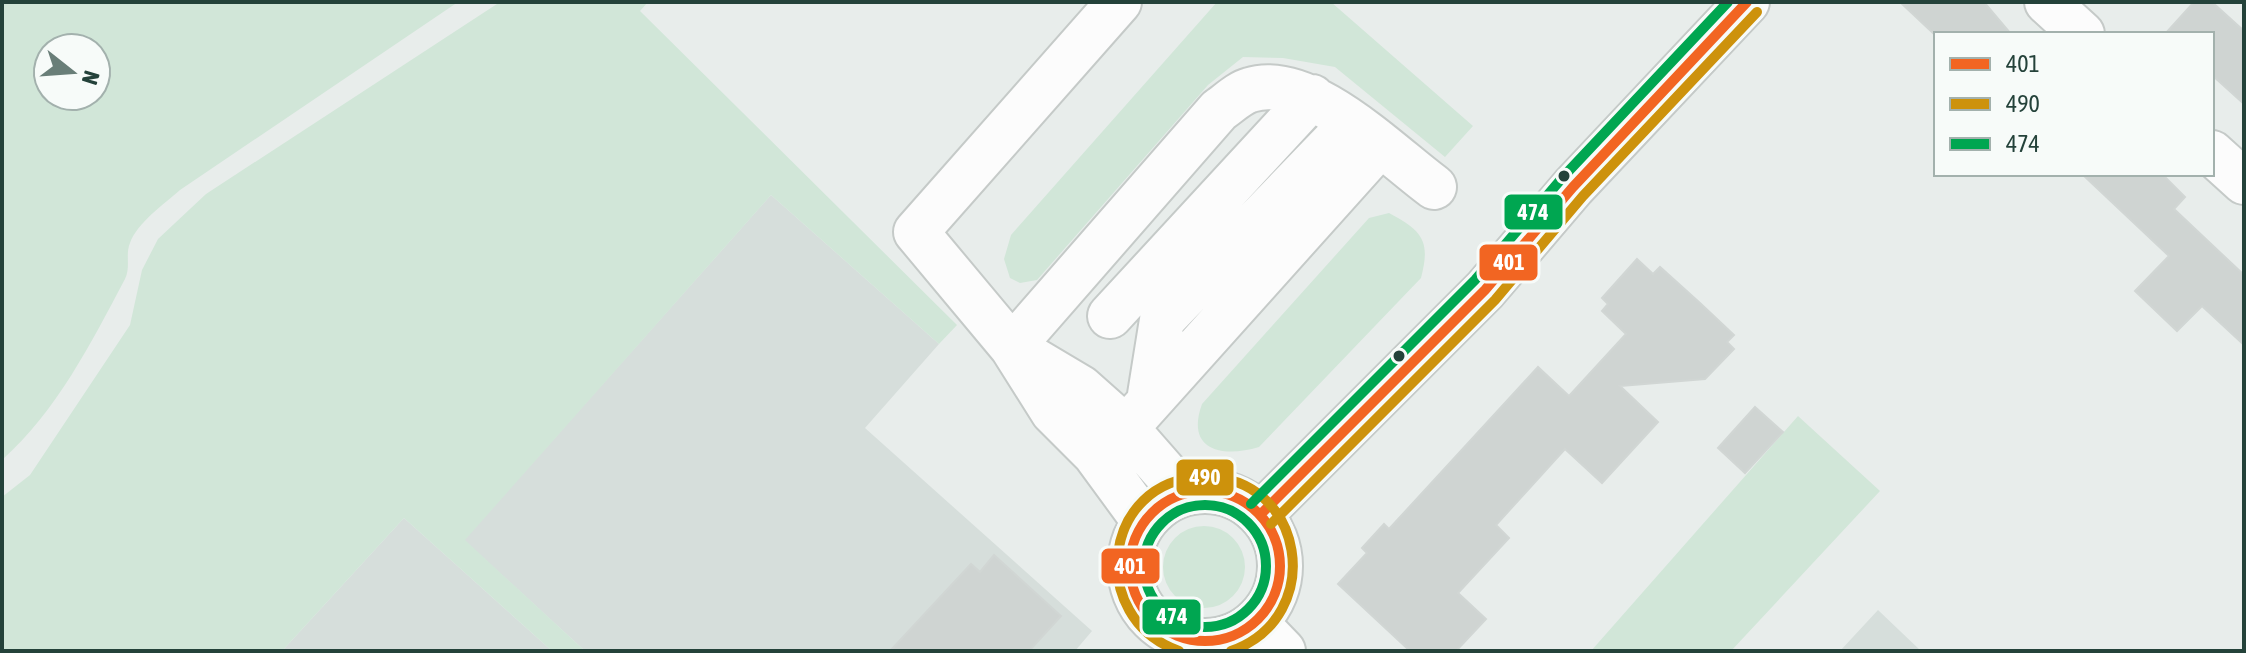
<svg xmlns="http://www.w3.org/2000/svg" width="2246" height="653" font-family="'Asap Condensed',sans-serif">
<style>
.built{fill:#d6dedb}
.green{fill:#d1e6d8;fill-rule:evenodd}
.building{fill:#cfd4d2;stroke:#d1d6d4;stroke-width:2}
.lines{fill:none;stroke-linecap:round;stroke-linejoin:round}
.minor-casing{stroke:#c5cac8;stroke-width:48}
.minor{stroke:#fcfcfc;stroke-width:44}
.bus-1-casing{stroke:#f7fbf9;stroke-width:16}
.bus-2-casing{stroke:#f7fbf9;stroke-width:16}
.bus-3-casing{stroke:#f7fbf9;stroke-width:16}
.bus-1{stroke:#f26522;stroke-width:10}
.bus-2{stroke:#cd920c;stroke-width:10}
.bus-3{stroke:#00a651;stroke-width:10}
.bus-dot{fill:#24423a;stroke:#f7fbf9;stroke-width:3}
.line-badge{stroke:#f7fbf9;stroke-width:3}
.badge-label{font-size:22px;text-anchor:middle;font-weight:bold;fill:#fff}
</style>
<rect width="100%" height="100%" fill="#e8edeb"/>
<path class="built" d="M771 195 939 344 865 428 1092 631 1075 651H585L464 540Z
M404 518 552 651H282Z
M1878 610 1921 651H1840Z"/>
<path class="green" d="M458 2 180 190C164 204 137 223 130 243 125 255 131 266 125 279 91 343 57 411 2 460V3ZM96 48V96H48V48Z
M500 2H648L640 11 957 325 939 344 771 195 465 540 585 651H552L404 518 282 651H2V497L30 475 130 325 142 270 158 239 206 194Z
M1217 2H1331L1473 126 1445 157 1335 67 1283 58 1243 57 1208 85 1037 280 1020 283 1010 278 1004 259 1011 235Z
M1389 213C1422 231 1431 240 1421 278L1259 447C1223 458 1185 451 1202 404L1369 218Z
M1798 416 1880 491 1731 651H1591Z
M1163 567a41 41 0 1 1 82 0a41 41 0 1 1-82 0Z"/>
<path class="building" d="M1900 2H1984L2011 34H1934Z
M2194 2H2212L2244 31V104L2212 75V34H2165Z
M2082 174H2162L2185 197 2174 209 2244 275V345L2202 306 2177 331 2135 291 2169 256Z
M1637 259 1653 274 1660 267 1700 303 1734 335 1727 342 1734 349 1705 379 1620 386 1658 422 1602 483 1565 449 1496 525 1509 538 1458 593 1486 619 1456 651H1410L1338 584 1367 553 1362 548 1384 524 1389 529 1538 367 1569 396 1626 334 1602 311 1608 304 1602 298Z
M1755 407 1783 432 1745 473 1718 448Z
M994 555 1061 616 1029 651H890L971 564 980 572Z"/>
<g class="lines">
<g class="minor-casing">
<path id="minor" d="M1119 2 916 232 1012 347 1081 388 1126 428 1183 493
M2047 2 2082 34
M2212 153 2244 182
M1110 316 1312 97
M1149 401 1162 320 1351 124
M1126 428 1379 146
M1130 566a75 75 0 1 1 150 0a75 75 0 1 1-150 0Z
M1261 514 1485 290 1573 187 1747 2
M1144 521 1095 454 1053 412 1012 347 1219 110C1228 104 1239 93 1250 90 1308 71 1389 154 1434 187
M1255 622 1283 651"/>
</g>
<use href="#minor" class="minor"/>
<g class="bus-1-casing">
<path id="bus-1" d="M1130 566a75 75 0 1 1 150 0a75 75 0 1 1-150 0Z
M1261 514 1485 290 1573 187 1747 2"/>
</g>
<g class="bus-2-casing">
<path id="bus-2" d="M1271 524 1495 300 1583 196 1757 12
M1179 651C1086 618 1102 480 1202 477 1305 474 1328 617 1231 651"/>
</g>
<g class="bus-3-casing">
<path id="bus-3" d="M1251 504 1475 280 1563 177 1728 2
M1144 566a61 61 0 1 1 122 0a61 61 0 1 1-122 0Z"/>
</g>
<use href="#bus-1" class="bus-1"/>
<use href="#bus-2" class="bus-2"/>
<use href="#bus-3" class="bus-3"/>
</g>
<g class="bus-dot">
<circle cx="1564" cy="176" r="7"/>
<circle cx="1399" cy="356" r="7"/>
</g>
<g class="line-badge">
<rect x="1503" y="193" width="61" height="38" rx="8" fill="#00a651"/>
<rect x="1478" y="243" width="61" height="39" rx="8" fill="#f26522"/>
<rect x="1175" y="458" width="60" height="39" rx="8" fill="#cd920c"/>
<rect x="1100" y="547" width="61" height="38" rx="8" fill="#f26522"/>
<rect x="1141" y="598" width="61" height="38" rx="8" fill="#00a651"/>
</g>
<g class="badge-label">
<text x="1533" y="220">474</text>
<text x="1509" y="270">401</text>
<text x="1205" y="485">490</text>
<text x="1130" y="574">401</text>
<text x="1172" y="624">474</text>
</g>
<rect width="2246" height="653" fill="none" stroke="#24423a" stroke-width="8"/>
<rect x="1934" y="32" width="280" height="144" fill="#f7fbf9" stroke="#a3b1ad" stroke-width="2"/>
<rect x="1950" y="58" width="40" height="12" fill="#f26522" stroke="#a3b1ad" stroke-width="2"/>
<text x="2006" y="72" font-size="24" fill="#24423a">401</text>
<rect x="1950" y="98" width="40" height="12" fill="#cd920c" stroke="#a3b1ad" stroke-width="2"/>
<text x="2006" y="112" font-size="24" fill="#24423a">490</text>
<rect x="1950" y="138" width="40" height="12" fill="#00a651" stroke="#a3b1ad" stroke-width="2"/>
<text x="2006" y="152" font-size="24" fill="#24423a">474</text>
<g transform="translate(72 72) rotate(107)"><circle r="38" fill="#f7fbf9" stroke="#a3b1ad" stroke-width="2"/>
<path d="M0-6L14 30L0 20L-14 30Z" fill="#697e78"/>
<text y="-12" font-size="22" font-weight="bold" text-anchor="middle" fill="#24423a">N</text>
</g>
</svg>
